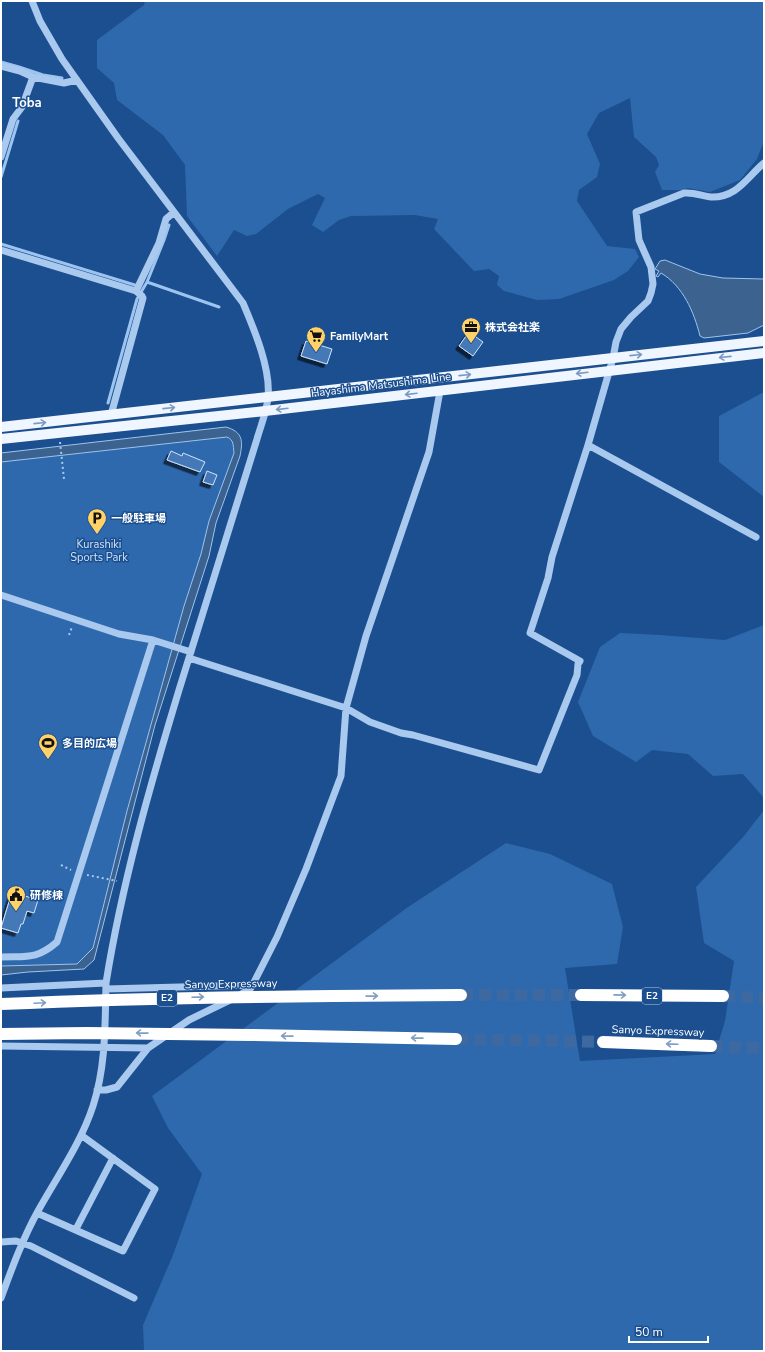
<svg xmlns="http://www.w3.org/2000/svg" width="765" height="1352" font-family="'Nunito Sans','Noto Sans JP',sans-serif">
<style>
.green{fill:#2e69ad}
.water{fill:#3c6290;stroke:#9cc4f0}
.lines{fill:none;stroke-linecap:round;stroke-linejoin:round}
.stream{stroke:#9cc4f0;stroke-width:3}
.building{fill:#4478b7;stroke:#cfe3fa;filter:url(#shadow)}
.highway-tunnel{stroke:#3d69a0;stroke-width:12;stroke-dasharray:12 6;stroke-linecap:butt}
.path{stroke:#a9c9ee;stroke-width:2;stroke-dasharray:2 3;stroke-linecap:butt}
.minor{stroke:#a9c9ee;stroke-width:7}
.major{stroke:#f0f6ff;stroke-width:10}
.highway{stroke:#fff;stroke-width:12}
.highway-bridge{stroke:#fff;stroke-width:12}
.oneway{stroke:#7b9ac1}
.oneway2{stroke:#829ec1}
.labels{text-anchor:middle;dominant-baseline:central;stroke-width:3;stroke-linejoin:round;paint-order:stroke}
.shield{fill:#1b4f8f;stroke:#bbcadd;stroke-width:1}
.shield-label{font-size:10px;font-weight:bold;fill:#fff}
.poi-label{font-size:11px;font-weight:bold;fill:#fff;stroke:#1b4f8f;text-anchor:start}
.street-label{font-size:11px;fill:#fff;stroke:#1b4f8f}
.park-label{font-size:11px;fill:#cfe3fa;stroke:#1b4f8f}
.quarter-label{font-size:13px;font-weight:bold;fill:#fff;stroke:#1b4f8f}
</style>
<defs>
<filter id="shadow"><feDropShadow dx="-3.5" dy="3.5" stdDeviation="0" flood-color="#0009"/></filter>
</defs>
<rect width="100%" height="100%" fill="#1b4f8f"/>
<path class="green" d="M145 1H764V141L757 159 740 180 710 192 688 188 682 190H662L655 172 659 165 656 157 634 137 630 98 599 113 587 134 600 164 597 177 579 190 577 201 607 246 635 249 639 257 628 271 614 280 559 299 537 300 504 291 497 285 499 276 489 269 474 271 434 229 438 219 415 215 351 216 339 220 323 232 312 225 325 198 318 194 288 209 256 234 247 236 234 230 217 256 187 216 185 165 163 135 117 100 114 83 97 68V40L144 5Z
M764 392V497L719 462V416Z
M227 437C234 440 233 445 234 453L209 521 201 554 184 606 127 811 93 948 77 964 1 966V462Z
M764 625V798L743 774 713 776 688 754 652 750 636 762 593 736 578 702 600 647 620 633 660 635 725 640Z
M764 810V1351H144L143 1325 173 1255 202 1174 168 1128 152 1096 408 907 506 843 550 854 612 884 623 927 617 964 565 968 580 1061 715 1054 725 1021 734 961 704 943 696 887 744 836Z"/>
<path class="water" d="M665 260 700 274 723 278 764 279V325L748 333 704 338 700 336C694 312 683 286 661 273L658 277 656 276 659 271 655 269 660 261Z
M226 427C243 432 243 441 240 456L216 523 209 556 155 725 94 960 84 969 28 972 1 975V966L77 964 93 948 127 811 184 606 201 554 209 521 234 453C233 445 234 440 227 437L1 462V453Z"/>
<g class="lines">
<path class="stream" d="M1 62 19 67 43 75 62 78
M1 177 18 121
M1 244 138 286
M147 282 219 307
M108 403 137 299 147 282 164 240 169 225"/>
</g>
<path class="building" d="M469 332 483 342 473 356 459 346Z
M306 341 332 349 327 364 301 356Z
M171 451 182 456 183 453 205 462 200 472 167 460Z
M207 471 217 475 213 485 203 482Z
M12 892 38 900 34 913 27 911 23 924H21L18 933 1 928Z"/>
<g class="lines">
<path class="highway-tunnel" d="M461 995H581
M723 996 764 998
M456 1039 603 1042
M711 1046 764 1048"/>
<path class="path" d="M60 442 64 479
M69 635 72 627
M61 865 71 870
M87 875 117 881"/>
<path class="minor" d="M1 66 20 71 33 77 22 107 13 119 1 157
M33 77 64 83 77 80
M1 250 136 291 142 296 143 298 111 415
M136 291 159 243 166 219 173 213
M588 445 756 537
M1 595 119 634 153 640 191 652
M189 658 346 708 370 722 401 733 413 735 539 770 577 675 578 664 580 661 530 633 548 578 552 557 588 445 613 358 616 342 621 329 631 317 648 301 651 293 653 284 651 267 639 240 636 212 684 193C694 192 702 196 711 197 737 198 747 177 764 163
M1 957C27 956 36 960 57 942L153 640
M1 988 106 983C122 883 150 786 179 690 205 606 231 523 257 439 261 425 267 411 268 397 271 369 254 329 243 303L118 138 62 59 40 21 32 1
M106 989 253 985
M240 995 251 988 277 937 306 869 341 776 346 708 366 636 429 452 440 391
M1 1046 148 1048 189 1020 230 1000
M97 1090H106L117 1087 148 1048
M37 1213 123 1251 155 1189 81 1135
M76 1229 113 1158
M1 1242 16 1241 31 1246 134 1298
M1 1298C12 1268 23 1238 38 1211 57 1177 81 1143 93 1106 106 1066 105 1025 106 983"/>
<path class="major" d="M1 427C255 399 510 369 764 341
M1 439 265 411 764 353"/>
<path class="highway" d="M581 995 723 996
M333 996 461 995
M251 1035 456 1039
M603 1042 711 1046"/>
<path class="highway-bridge" d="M1 1004C112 999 222 997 333 996
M1 1034 87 1033 251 1035"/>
</g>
<defs><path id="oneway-shaft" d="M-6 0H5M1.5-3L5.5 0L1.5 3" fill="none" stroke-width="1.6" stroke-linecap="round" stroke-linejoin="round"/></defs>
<g class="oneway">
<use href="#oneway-shaft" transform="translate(636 355) rotate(-6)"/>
<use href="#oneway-shaft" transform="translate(725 357) rotate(174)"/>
<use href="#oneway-shaft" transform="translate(582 373) rotate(173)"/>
<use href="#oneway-shaft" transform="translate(465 375) rotate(-6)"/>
<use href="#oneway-shaft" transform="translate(411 394) rotate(173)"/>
<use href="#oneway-shaft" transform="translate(169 408) rotate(-6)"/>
<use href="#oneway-shaft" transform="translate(282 409) rotate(173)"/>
<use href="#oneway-shaft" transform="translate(40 423) rotate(-6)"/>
</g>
<g class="oneway2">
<use href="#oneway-shaft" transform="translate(620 995) rotate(1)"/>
<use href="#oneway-shaft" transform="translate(372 996) rotate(-1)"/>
<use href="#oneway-shaft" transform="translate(198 997) rotate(-2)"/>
<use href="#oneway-shaft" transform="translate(40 1003) rotate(-3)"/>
<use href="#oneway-shaft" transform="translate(142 1033) rotate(-179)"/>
<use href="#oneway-shaft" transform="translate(287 1036) rotate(-179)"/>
<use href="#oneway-shaft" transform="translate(417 1038) rotate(-179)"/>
<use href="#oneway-shaft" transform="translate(672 1044) rotate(-178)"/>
</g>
<defs>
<g id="office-pin" transform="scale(1)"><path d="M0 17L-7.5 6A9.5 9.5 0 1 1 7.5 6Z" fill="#ffd166" stroke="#1b4f8f"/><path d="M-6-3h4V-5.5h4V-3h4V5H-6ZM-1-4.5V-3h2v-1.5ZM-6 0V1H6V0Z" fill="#111"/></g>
<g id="supermarket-pin" transform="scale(1)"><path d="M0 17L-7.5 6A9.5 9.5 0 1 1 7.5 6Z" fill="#ffd166" stroke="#1b4f8f"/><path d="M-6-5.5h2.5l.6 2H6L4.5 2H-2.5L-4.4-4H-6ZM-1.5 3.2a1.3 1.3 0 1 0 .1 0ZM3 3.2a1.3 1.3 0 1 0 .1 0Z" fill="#111"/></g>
<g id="parking-pin" transform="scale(1)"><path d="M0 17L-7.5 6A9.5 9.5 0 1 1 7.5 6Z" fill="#ffd166" stroke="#1b4f8f"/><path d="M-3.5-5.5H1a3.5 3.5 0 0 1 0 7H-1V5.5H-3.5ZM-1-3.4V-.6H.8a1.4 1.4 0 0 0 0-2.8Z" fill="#111"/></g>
<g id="stadium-pin" transform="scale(1)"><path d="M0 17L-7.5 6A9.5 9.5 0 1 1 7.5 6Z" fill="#ffd166" stroke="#1b4f8f"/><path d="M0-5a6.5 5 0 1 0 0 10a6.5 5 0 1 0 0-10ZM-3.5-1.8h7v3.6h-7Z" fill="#111"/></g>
<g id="civic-pin" transform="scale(1)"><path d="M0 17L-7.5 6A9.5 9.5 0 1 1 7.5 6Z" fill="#ffd166" stroke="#1b4f8f"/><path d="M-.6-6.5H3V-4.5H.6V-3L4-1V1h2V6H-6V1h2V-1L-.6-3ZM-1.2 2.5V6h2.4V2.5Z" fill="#111"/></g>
</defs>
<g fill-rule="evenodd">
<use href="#office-pin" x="471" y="327"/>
<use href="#supermarket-pin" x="316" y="336"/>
<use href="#parking-pin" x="97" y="518"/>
<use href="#stadium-pin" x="48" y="743"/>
<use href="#civic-pin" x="16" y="895"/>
</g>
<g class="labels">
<g class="shield">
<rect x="642" y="988" width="20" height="16" rx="3"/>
<rect x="157" y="990" width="20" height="16" rx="3"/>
</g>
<g class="shield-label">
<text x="652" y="996">E2</text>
<text x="167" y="998">E2</text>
</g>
<g class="poi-label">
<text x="485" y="327">株式会社楽</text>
<text x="330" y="336">FamilyMart</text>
<text x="111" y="518">一般駐車場</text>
<text x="62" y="743">多目的広場</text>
<text x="30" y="895">研修棟</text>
</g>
<g class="street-label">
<text transform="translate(381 385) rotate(-7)">Hayashima Matsushima Line</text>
<text transform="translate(231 984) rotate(-1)">Sanyo Expressway</text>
<text transform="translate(658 1031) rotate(2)">Sanyo Expressway</text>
</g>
<g class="park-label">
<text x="99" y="544">Kurashiki<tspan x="99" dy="13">Sports Park</tspan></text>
</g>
<g class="quarter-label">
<text x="27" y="103">Toba</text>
</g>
</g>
<rect width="765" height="1352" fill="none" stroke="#ffffff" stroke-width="4"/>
<path d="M629 1336v6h79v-6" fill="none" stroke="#ffffff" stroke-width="2"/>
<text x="635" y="1336" font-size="12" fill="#ffffff" stroke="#1b4f8f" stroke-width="3" paint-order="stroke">50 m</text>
</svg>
